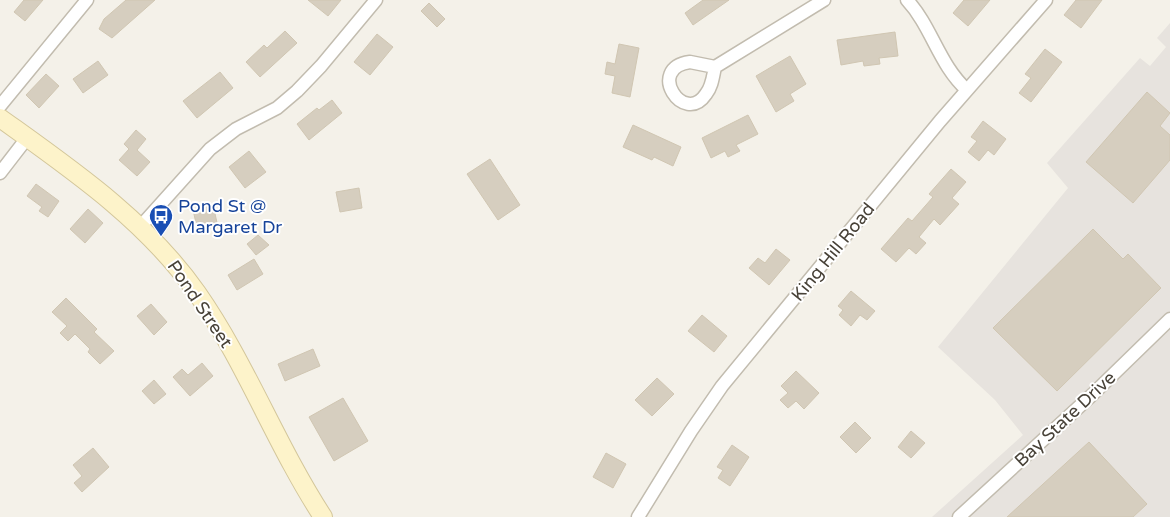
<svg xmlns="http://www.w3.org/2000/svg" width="1170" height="517" font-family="'Varela Round',sans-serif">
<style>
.industrial{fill:#e7e3de}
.building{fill:#d6cebf;stroke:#d0c6b2}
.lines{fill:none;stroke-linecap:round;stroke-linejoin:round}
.minor-casing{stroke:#c2bcaf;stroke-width:15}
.secondary-casing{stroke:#d3c69a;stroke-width:20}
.minor{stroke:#fff;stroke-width:12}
.secondary{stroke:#fdf3ca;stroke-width:18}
.labels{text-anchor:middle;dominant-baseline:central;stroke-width:4;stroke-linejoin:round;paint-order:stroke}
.transit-label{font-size:18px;fill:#164399;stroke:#fff;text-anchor:start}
.street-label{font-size:18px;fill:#484238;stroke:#fff}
</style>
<rect width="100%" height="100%" fill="#f4f1e9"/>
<path class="industrial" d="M1170 23V517H932L1023 435 995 400 938 347 1068 188 1047 163 1140 58 1150 66 1166 47 1157 38Z"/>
<path class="building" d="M24 0H43L25 21 14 12Z
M126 0H155L112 38 99 29 104 19Z
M308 0H341L328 16Z
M703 0H729L693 25 685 13Z
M964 0H990L968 26 953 13Z
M1076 0H1102L1081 28 1064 15Z
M429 3 445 19 437 27 421 11Z
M285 31 297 43 260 77 246 62 264 45 267 48Z
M895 32 898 56 879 58 880 64 864 66 863 61 841 65 837 40Z
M377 34 393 47 370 75 354 62Z
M619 44 639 48 630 97 612 93 615 76 605 74 607 62 615 64Z
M1045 49 1062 62 1031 102 1019 93 1031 78 1025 74Z
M790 56 806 84 790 94 794 101 776 112 756 76Z
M98 61 108 75 83 93 73 79Z
M220 72 233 88 197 118 183 101Z
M46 74 59 86 39 108 26 95Z
M1147 92 1170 113 1160 126 1170 135V160L1133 203 1086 162Z
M332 100 342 113 309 140 297 124 317 108 319 110Z
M748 115 758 134 736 145 740 151 728 157 725 151 711 158 702 138Z
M983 121 1006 139 994 155 988 150 979 161 968 152 977 141 971 137Z
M633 125 681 147 673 166 654 157 652 160 623 147Z
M136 130 146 139 137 150 150 162 137 176 119 160 129 149 124 144Z
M249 151 266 172 245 188 229 167Z
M490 159 520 205 498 220 467 174Z
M951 169 966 182 952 198 959 204 940 225 934 219 919 237 926 243 916 254 909 248 896 262 881 249 908 218 912 221 933 197 929 194Z
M36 184 59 201 48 217 39 211 42 207 27 196Z
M359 188 362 208 340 212 336 192Z
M213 205 218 227 198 232 193 210Z
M88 209 103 223 85 243 70 229Z
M1093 229 1123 259 1128 254 1161 288 1057 391 993 328Z
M258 235 269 245 256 255 247 244Z
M776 249 790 260 769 285 749 268 758 258 765 263Z
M254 259 263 274 237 290 228 275Z
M851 291 875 311 867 320 860 315 851 326 839 315 843 310 838 306Z
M66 298 97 329 94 332 114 351 100 364 88 352 90 349 75 334 68 341 60 333 67 326 52 312Z
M151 304 167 322 154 335 137 316Z
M702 315 727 336 714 352 688 331Z
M313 349 320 366 285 381 278 364Z
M202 363 213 376 190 396 173 377 182 369 188 375Z
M796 371 819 393 804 409 796 401 788 408 780 400 788 393 781 386Z
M657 378 674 394 652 416 635 400Z
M154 380 166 394 154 404 142 391Z
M343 398 368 441 334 461 309 417Z
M855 422 871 438 856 453 840 437Z
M911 431 925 443 911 458 898 447Z
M1089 442 1147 504 1133 517H1007Z
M732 445 749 457 730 486 718 478 723 470 717 467Z
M93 448 109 467 82 492 74 483 82 476 73 465Z
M606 453 626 464 613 488 593 477Z"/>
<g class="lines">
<g class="minor-casing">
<path id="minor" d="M907 0C932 27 939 65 967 90
M690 62 715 67C713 76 712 87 706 94 684 127 645 68 690 62Z
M715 67 824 0
M0 106 87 0
M0 173 27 138
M140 227 210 149 236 129 277 108 297 91 321 66 376 0
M638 517 691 431 722 386 940 121 1046 0
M959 517 1093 394 1170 319"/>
</g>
<g class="secondary-casing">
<path id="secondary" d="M0 118C71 169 146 220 197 293 246 363 276 445 323 517"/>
</g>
<use href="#minor" class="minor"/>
<use href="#secondary" class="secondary"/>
</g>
<defs>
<g id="bus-pin" transform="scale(1.25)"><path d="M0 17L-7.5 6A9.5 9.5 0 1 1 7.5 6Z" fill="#1a4fb4" stroke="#fff"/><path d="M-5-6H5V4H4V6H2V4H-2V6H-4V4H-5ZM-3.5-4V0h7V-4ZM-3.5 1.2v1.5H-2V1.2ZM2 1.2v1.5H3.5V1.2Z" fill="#fff"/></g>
</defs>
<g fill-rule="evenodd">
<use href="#bus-pin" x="161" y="216"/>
</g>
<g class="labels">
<g class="transit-label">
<text x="178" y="206">Pond St @<tspan x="178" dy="21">Margaret Dr</tspan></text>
</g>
<g class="street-label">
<text transform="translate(833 252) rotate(-51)">King Hill Road</text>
<text transform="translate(200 304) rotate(56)">Pond Street</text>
<text transform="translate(1065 419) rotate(-43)">Bay State Drive</text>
</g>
</g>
</svg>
